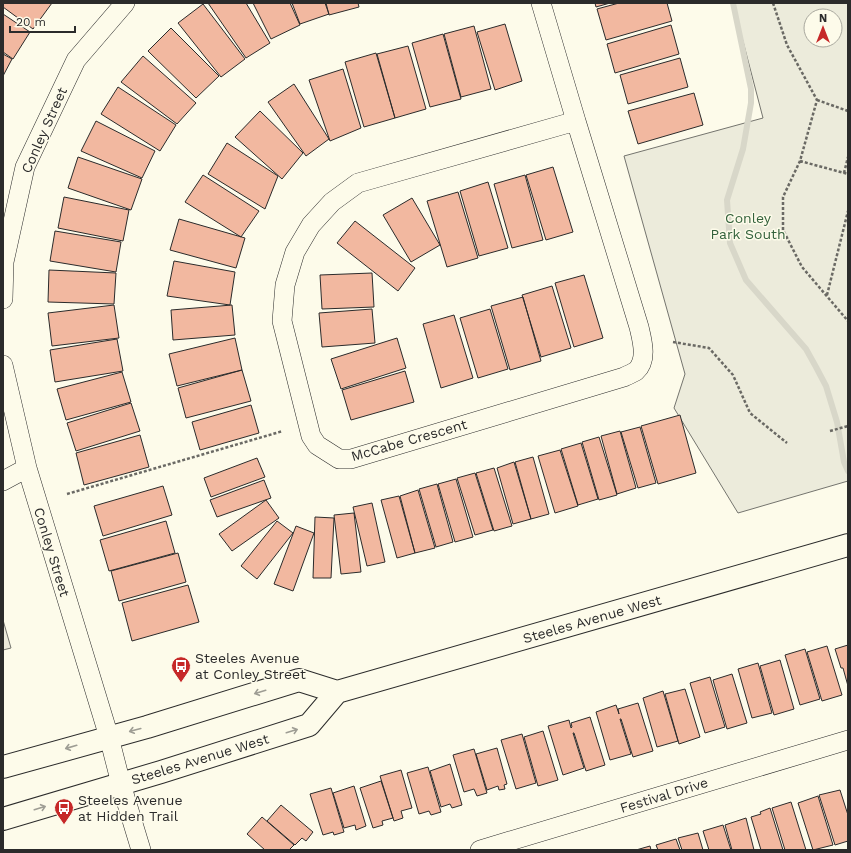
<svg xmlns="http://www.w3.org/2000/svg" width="851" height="853" font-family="'Work Sans',sans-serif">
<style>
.green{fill:#ecebdb;stroke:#74746e;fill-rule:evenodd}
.parking{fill:#eceadb;stroke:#74746e}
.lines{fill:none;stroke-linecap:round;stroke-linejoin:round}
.stream{stroke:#d8d7c9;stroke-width:6}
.building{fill:#f2b8a0;stroke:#2b2b2b}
.minor-casing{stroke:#2b2b2b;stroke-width:20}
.secondary-casing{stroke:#2b2b2b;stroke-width:24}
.path{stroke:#6a6964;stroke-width:2.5;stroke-dasharray:3 2;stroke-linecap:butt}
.minor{stroke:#fdfbea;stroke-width:19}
.secondary{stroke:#fdfbea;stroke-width:22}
.oneway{stroke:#9e9d94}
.labels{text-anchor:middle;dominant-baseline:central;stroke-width:3;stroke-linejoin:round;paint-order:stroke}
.street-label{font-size:14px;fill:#2b2b2b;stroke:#fdfbea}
.park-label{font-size:14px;fill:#34623c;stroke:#fdfbea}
.poi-label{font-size:14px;fill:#2b2b2b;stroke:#fdfbea;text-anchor:start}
</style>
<rect width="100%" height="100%" fill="#fdfbea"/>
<path class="green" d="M733 3H848V481L738 513 674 408 685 374 624 156 763 118ZM811 16H835V40H811Z"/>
<path class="parking" d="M3 620 11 648 3 650Z"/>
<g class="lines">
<path class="stream" d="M733 3 751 89V103L743 149 727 200 730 243 746 280 806 349 816 367 826 386 837 422 844 462 848 471"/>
</g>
<path class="building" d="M3 3H52L33 29 3 7Z
M208 3H246L270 43 246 58Z
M253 3H290L300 25 271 39Z
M292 3H325L329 14 300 24Z
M326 3H358L359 7 329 15Z
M595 3H610L596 7Z
M619 3H667L672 21 606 40 597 9Z
M203 4 245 59 221 77 178 23Z
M3 14 30 32 13 59 3 52Z
M505 24 522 81 495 90 477 32Z
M671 25 679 54 615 73 607 44Z
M474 26 491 89 461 97 444 34Z
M171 28 219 76 196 98 148 51Z
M443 34 461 99 430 107 412 43Z
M408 46 426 109 395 118 377 54Z
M376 53 395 118 364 127 345 62Z
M3 54 12 59 3 76Z
M143 56 196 103 177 124 121 82Z
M680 58 688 87 628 104 620 75Z
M343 69 361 128 330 141 309 80Z
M294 84 329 139 306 156 268 102Z
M118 87 176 125 160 151 101 114Z
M694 93 703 125 638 144 628 111Z
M260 111 303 153 282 179 235 137Z
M96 121 155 151 142 178 81 151Z
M227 143 278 176 265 209 208 174Z
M78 157 142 179 131 210 68 188Z
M553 167 573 232 546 240 526 175Z
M203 175 259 211 241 237 185 202Z
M525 175 543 240 512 248 494 184Z
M488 182 508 248 479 256 460 191Z
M458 192 478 258 447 267 427 201Z
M64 197 129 210 123 241 58 228Z
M412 198 440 245 411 262 383 215Z
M179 219 245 238 236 268 170 250Z
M355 221 415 268 398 291 337 243Z
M55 231 121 242 116 272 50 261Z
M174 261 235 272 230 305 167 296Z
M49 270 116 273 114 304 48 302Z
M372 273 374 307 322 309 320 275Z
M584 275 603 338 574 347 555 283Z
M552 286 571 348 541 357 522 295Z
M523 297 541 361 510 370 491 306Z
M114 305 119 338 52 346 48 313Z
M232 305 235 335 173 340 171 310Z
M372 309 375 343 322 347 319 313Z
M490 309 508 369 478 378 460 318Z
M454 315 473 378 441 388 423 324Z
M235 338 242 370 177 386 169 354Z
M397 338 406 368 341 389 331 359Z
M117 339 123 371 55 382 50 350Z
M242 370 251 401 186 418 178 388Z
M405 371 414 402 351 420 342 390Z
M122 372 131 402 66 420 57 389Z
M131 403 140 431 76 451 67 423Z
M251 405 259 433 200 450 192 422Z
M680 415 696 473 658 484 641 426Z
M640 427 656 483 638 488 621 432Z
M620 431 636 488 617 494 601 436Z
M140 435 149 467 84 485 76 453Z
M599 437 617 495 599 500 582 442Z
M581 443 598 499 578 505 561 449Z
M560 450 578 506 555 513 538 456Z
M533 457 549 514 531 519 515 462Z
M257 458 265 477 211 497 204 478Z
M514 462 531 519 513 524 497 468Z
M494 468 512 526 494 531 476 473Z
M475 473 493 530 475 535 457 478Z
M456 479 473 537 455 542 438 484Z
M264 480 271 498 217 517 210 500Z
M437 484 453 542 436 547 419 489Z
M163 486 172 515 103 536 94 506Z
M418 490 435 548 415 553 400 496Z
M399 496 415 553 397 558 381 500Z
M266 500 279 518 232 551 219 534Z
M372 503 385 562 367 566 353 507Z
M354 513 361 572 341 574 334 515Z
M315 517 334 518 331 578H313Z
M166 521 175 553 109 571 100 540Z
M277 521 293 533 257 579 241 566Z
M296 526 314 533 293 591 274 584Z
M178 553 186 582 119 601 111 571Z
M188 585 199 622 132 641 122 603Z
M848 645V686L843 668H841L835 649Z
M827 646 842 695 822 701 807 652Z
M805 649 820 699 800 705 785 655Z
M780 660 794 709 774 715 760 666Z
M758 663 772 713 752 718 738 669Z
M732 674 747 723 727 729 713 680Z
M710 677 725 727 705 733 690 683Z
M685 689 700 737 679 744 665 694Z
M663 691 678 741 657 747 643 698Z
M638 703 653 751 633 757 621 719H620L631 754 610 760 596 712 616 705 619 714 618 709Z
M590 717 605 765 586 771 574 733H573L584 768 563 775 548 726 569 720 571 728 572 727 571 723Z
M543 731 558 780 538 786 524 737Z
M522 734 536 783 516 789 501 740Z
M497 748 507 784 504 785 505 789 499 790 498 786 487 790 476 754Z
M474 749 487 793 477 796 474 789 464 792 453 755Z
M450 764 462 805 452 808 450 804 441 807 430 771Z
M428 767 441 812 431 815 429 811 419 814 407 773Z
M401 770 412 808 401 811 403 818 394 821 380 776Z
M381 781 393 818 382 821 383 825 373 828 360 788Z
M354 786 366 826 356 830 355 825 344 828 333 793Z
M331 788 344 832 334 835 333 832 323 835 310 794Z
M840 790 848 815V841L835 845 819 795Z
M818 796 833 845 813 850 798 803Z
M791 802 806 850H785L772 808Z
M281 805 313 832 306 841 302 838 295 845 267 821Z
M770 808 783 850H761L751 817 761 814 760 812Z
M262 817 294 845 289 850H265L247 834Z
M746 818 754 850H732L725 825Z
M723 825 731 850H709L703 831Z
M698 833 703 850H682L678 838Z
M676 839 680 850H658L656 845Z
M650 846 651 850H636Z"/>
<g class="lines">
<g class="minor-casing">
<path id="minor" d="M541 3 576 121
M576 121 639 327C642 340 648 360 636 371 633 373 628 375 624 377L351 459H339L317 445 311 436 282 321 285 285 295 252 311 225 332 202 358 183Z
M3 299 4 262 25 167 76 60 125 3
M3 365 27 468 109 737 121 784 141 850
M3 481 27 468
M480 850 848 740"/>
</g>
<g class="secondary-casing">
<path id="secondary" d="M3 767 147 727 299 680 337 692 848 545
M3 819 161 772 309 725 337 692"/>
</g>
<path class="path" d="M773 3 787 45 817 100 800 161 783 197V230L802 267 848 321
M817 100 848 111
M800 161 848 174
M844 173 848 157
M827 295 848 211
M673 342 709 348 733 375 750 413 787 443
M830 431 848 426
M67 494 283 431"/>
<use href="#minor" class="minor"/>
<use href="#secondary" class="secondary"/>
</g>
<defs><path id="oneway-shaft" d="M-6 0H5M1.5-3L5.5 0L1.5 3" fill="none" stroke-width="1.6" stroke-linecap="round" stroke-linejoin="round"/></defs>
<g class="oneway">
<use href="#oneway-shaft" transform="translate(260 692) rotate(163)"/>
<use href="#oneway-shaft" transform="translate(135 730) rotate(165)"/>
<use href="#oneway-shaft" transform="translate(292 731) rotate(-17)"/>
<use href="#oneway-shaft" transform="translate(71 747) rotate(164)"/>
<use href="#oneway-shaft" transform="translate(40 808) rotate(-17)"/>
</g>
<defs>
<g id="bus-pin" transform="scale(1)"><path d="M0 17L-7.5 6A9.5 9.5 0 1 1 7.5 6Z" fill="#c62828" stroke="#fdfbea"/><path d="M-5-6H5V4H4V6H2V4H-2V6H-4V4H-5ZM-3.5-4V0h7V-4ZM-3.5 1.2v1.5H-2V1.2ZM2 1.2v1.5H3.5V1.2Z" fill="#fff"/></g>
</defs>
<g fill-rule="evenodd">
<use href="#bus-pin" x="181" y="666"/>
<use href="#bus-pin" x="64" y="808"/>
</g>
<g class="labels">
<g class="street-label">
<text transform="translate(44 130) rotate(-66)">Conley Street</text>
<text transform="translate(409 440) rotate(-16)">McCabe Crescent</text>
<text transform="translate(52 552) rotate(73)">Conley Street</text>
<text transform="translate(592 619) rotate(-16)">Steeles Avenue West</text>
<text transform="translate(200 759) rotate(-17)">Steeles Avenue West</text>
<text transform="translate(664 795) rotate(-17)">Festival Drive</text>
</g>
<g class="park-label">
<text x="748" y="218">Conley<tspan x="748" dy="16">Park South</tspan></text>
</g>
<g class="poi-label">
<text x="195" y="658">Steeles Avenue<tspan x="195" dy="16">at Conley Street</tspan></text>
<text x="78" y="800">Steeles Avenue<tspan x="78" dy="16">at Hidden Trail</tspan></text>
</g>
</g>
<rect width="851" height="853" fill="none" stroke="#2b2b2b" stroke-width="8"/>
<g transform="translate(823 28)"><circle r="19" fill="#fdfbea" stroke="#a9a89e"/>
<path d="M0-3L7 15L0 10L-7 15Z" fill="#c62828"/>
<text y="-6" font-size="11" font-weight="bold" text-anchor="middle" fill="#2b2b2b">N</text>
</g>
<path d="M10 26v6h65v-6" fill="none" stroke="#2b2b2b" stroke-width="2"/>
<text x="16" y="26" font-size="12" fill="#2b2b2b" stroke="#fdfbea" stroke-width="3" paint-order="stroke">20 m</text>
</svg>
